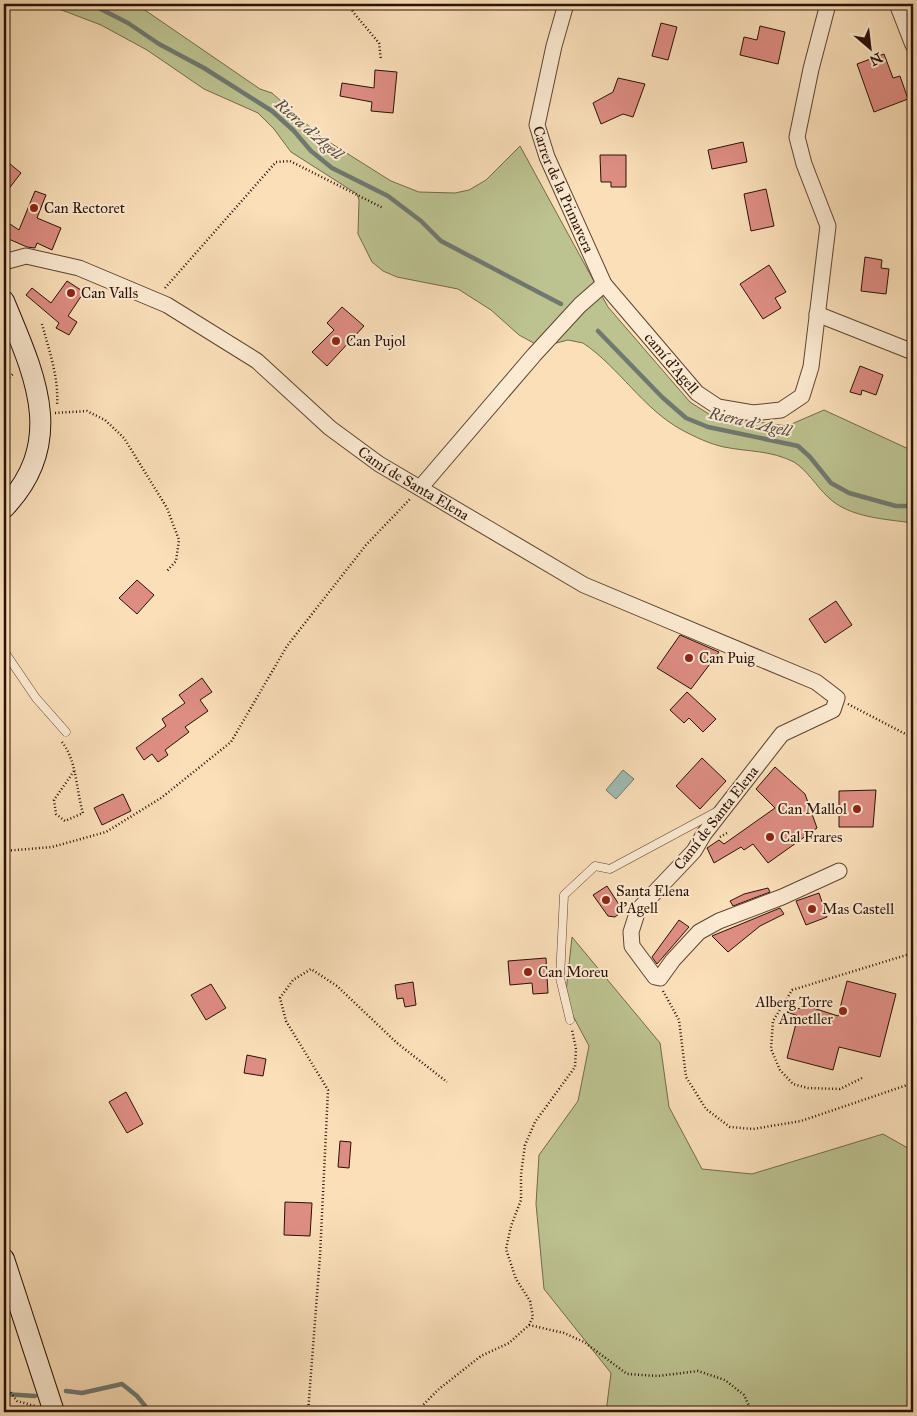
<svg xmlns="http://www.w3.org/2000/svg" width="917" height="1416" font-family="'IM FELL Great Primer',serif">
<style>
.green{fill:#bcc290;stroke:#736a4a}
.water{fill:#9fbcb5;stroke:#70786f}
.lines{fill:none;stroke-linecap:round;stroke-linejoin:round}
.stream{stroke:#70786f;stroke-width:4.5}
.building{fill:#de8d83;stroke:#2a1105}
.lane-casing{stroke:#5e4432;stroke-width:9}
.street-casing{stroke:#5e4432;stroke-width:17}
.secondary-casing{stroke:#2a1105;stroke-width:22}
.path{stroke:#2a1105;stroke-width:2.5;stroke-dasharray:1 2.5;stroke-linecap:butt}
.lane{stroke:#fcead2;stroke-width:8}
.street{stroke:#fcead2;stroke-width:15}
.secondary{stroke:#fcead2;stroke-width:20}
.poi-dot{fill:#8f2418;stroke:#fcead2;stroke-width:2}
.labels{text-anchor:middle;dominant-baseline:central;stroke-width:4;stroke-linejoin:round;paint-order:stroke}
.street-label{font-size:15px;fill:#2a1105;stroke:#fcead2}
.poi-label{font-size:15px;fill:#2a1105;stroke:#fcead2;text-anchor:start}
.water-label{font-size:16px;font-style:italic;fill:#534d43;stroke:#fcead2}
</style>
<rect width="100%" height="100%" fill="#fadfb9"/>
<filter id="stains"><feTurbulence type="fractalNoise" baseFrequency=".004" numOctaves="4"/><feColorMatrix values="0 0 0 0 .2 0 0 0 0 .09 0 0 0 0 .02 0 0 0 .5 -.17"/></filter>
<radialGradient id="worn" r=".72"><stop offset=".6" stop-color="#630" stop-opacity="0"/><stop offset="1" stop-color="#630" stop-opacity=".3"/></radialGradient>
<path class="green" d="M46 4H136L260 89 272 93 321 137 391 181 419 192 455 193 469 190 486 180 520 146 608 307 690 402 712 416 787 426 824 410 913 451V523C886 519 849 518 828 497 816 486 808 471 794 462 770 450 749 452 724 447 710 444 695 437 682 430 643 409 619 367 583 343L568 340 541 347 519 335 491 310 458 289 397 277 383 271 372 262 358 234 359 200 357 194 291 152 274 129 258 113 204 89 147 50 101 25Z
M572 937 660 1043 669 1107 702 1169 752 1174 883 1134 913 1151V1412H606L611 1373 544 1289 536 1204 539 1155 578 1101 589 1046 565 1001Z"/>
<path class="water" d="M623 770 634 779 616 799 606 790Z"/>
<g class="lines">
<path class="stream" d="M91 4 128 23 159 44 204 68 272 111 294 131 311 151 332 168 388 196 421 221 441 241 561 304
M598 331 662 397 686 418 708 427 798 446 810 457 831 483 849 493 896 506H913
M66 1391 82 1393 122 1384 137 1396 150 1412
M4 1394 35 1396"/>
</g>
<path class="building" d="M661 23 677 27 668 60 652 56Z
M760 26 785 32 778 64 740 55 744 37 757 40Z
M884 54 893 78 900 76 908 99 874 112 857 64Z
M375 70 397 72 393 113 371 111 372 102 340 96 342 83 374 88Z
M618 78 645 84 633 117 623 114 601 124 593 103 613 92Z
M743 142 747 162 712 169 708 150Z
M600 155H626V187H611V182H601Z
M4 159 21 173 4 195Z
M766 189 774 226 751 231 744 194Z
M35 191 46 195 37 218 61 228 52 250 37 243 35 248 27 247 4 237V220L19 230Z
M865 257 882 260 881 268 889 269 886 294 861 291Z
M769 265 786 292 775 298 781 308 763 319 740 284Z
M67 281 84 292 68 316 77 322 69 335 56 328 59 323 26 295 32 288 51 303Z
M342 307 364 326 327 366 312 352 334 330 327 323Z
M860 366 883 375 876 395 862 390 861 395 850 392Z
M137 580 154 595 137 614 119 598Z
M836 601 852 625 825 643 809 619Z
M680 635 719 652 691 689 657 668Z
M202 678 212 692 200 700 208 711 185 727 189 732 165 750 168 755 158 762 152 754 144 760 136 748 166 726 162 719 185 703 179 695Z
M687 692 716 719 703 732 689 718 684 723 670 710Z
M702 758 726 781 700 809 676 786Z
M775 767 805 794 817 828 768 863 753 844 744 850 741 847 714 863 707 848 719 840 724 844 775 808 756 789Z
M876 790 873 827H839V791Z
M123 794 131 811 102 825 94 808Z
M607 886 620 906V913L615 917 608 916 593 895Z
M768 888 770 892 733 906 730 901 744 894Z
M819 893 827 917 806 925 796 901Z
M780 908 784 914 760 926 728 952 712 936Z
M679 920 689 927 657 964 652 957Z
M546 958 548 993 533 994 532 983 510 985 508 961Z
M847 981 896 994 880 1057 839 1047 833 1070 787 1058 798 1016 787 1012 807 1006 838 1016Z
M413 982 416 1005 405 1007 403 998 397 999 395 985Z
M211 984 226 1008 206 1020 191 995Z
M247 1055 266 1059 263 1076 244 1073Z
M126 1092 143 1124 127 1133 109 1102Z
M340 1141 351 1142 349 1168 338 1167Z
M285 1202 312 1203 310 1236 284 1235Z"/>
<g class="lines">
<g class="lane-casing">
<path id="lane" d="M4 651 36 698 66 732
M570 1020 560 978 564 895 595 866 610 869 716 812"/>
</g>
<g class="street-casing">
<g id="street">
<path id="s1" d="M566 4 554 46 537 125 547 157 604 284"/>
<path d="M897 4 913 45"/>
<path id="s2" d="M4 262 26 256 79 268 167 305 257 361 330 428 379 464 584 585 816 682 837 698 833 710 782 734 704 834 694 851 638 910 631 932 632 946 655 977 660 978 673 960 699 932 719 921 782 897 839 871"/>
<path d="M817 314 913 352"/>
<path id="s3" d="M420 488 534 355 580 305 604 284 697 393 718 407 753 413 781 410 802 396 811 367 828 226 804 164 797 137 811 69 828 4"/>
</g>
</g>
<g class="secondary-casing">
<path id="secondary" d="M4 301C34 374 68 441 4 508
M4 1259 54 1412"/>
</g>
<path class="path" d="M350 4 353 12 379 43 381 60
M165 288 276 162 290 161 383 208
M42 324C49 350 59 378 57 405
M4 365 9 377
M4 382 14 373
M55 413 87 411 105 420 124 438 167 508 179 540 176 561 166 572
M848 704 913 738
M62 742C77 761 76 790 83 813L65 821 56 814 54 800 74 771
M720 837 727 833
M4 851 52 847 106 832 161 798 231 742 287 646 366 545 411 498
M663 991 679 1020 686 1077 706 1109 730 1127 753 1129 801 1121 913 1083
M862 1078 840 1089 808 1088 793 1084 780 1070 771 1049 773 1021 792 990 913 953
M529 1325 564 1333 584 1342 627 1374 658 1376 698 1371 725 1380 744 1395 752 1412
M4 1384 17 1401 35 1406
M308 1412 320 1256 328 1090 286 1021 280 998 293 980 311 969 337 986 397 1043 447 1082
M416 1412 439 1389 481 1356 509 1343 529 1325 533 1317 530 1301 516 1279 506 1249 511 1226 521 1200V1174L525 1145 535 1122 575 1067 576 1049 572 1030"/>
<use href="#lane" class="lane"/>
<use href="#street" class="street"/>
<use href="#secondary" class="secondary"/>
</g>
<g class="poi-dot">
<circle cx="34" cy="208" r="5"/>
<circle cx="71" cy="293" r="5"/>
<circle cx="336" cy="341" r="5"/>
<circle cx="689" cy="658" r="5"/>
<circle cx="857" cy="809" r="5"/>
<circle cx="770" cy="837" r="5"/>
<circle cx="606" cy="900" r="5"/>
<circle cx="812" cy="909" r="5"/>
<circle cx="528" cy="972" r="5"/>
<circle cx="843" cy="1011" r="5"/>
</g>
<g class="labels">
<g class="street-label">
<text stroke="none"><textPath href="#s1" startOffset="194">Carrer de la Primavera</textPath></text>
<text stroke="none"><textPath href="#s3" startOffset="379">camí d'Agell</textPath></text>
<text stroke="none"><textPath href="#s2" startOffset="478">Camí de Santa Elena</textPath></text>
<text transform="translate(716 818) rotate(-52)">Camí de Santa Elena</text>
</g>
<g class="poi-label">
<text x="44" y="208">Can Rectoret</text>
<text x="81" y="293">Can Valls</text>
<text x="346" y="341">Can Pujol</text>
<text x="699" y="658">Can Puig</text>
<text x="847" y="809" text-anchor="end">Can Mallol</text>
<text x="780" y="837">Cal Frares</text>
<text x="616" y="891">Santa Elena<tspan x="616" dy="17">d'Agell</tspan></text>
<text x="822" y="909">Mas Castell</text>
<text x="538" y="972">Can Moreu</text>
<text x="833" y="1002" text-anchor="end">Alberg Torre<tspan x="833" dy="17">Ametller</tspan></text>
</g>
<g class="water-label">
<text transform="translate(309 129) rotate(41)">Riera d'Agell</text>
<text transform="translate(750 422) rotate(13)">Riera d'Agell</text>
</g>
</g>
<rect width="917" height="1416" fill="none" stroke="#fadfb9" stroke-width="20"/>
<rect x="5" y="5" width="907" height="1406" fill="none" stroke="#2a1105" stroke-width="2.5"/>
<rect x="10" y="10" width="897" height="1396" fill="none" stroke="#2a1105"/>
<g transform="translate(870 48) rotate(152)" stroke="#fcead2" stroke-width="4" paint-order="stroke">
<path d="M0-4L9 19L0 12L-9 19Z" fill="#2a1105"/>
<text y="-8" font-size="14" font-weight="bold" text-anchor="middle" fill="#2a1105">N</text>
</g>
<rect width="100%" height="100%" filter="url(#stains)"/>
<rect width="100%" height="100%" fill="url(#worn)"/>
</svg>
